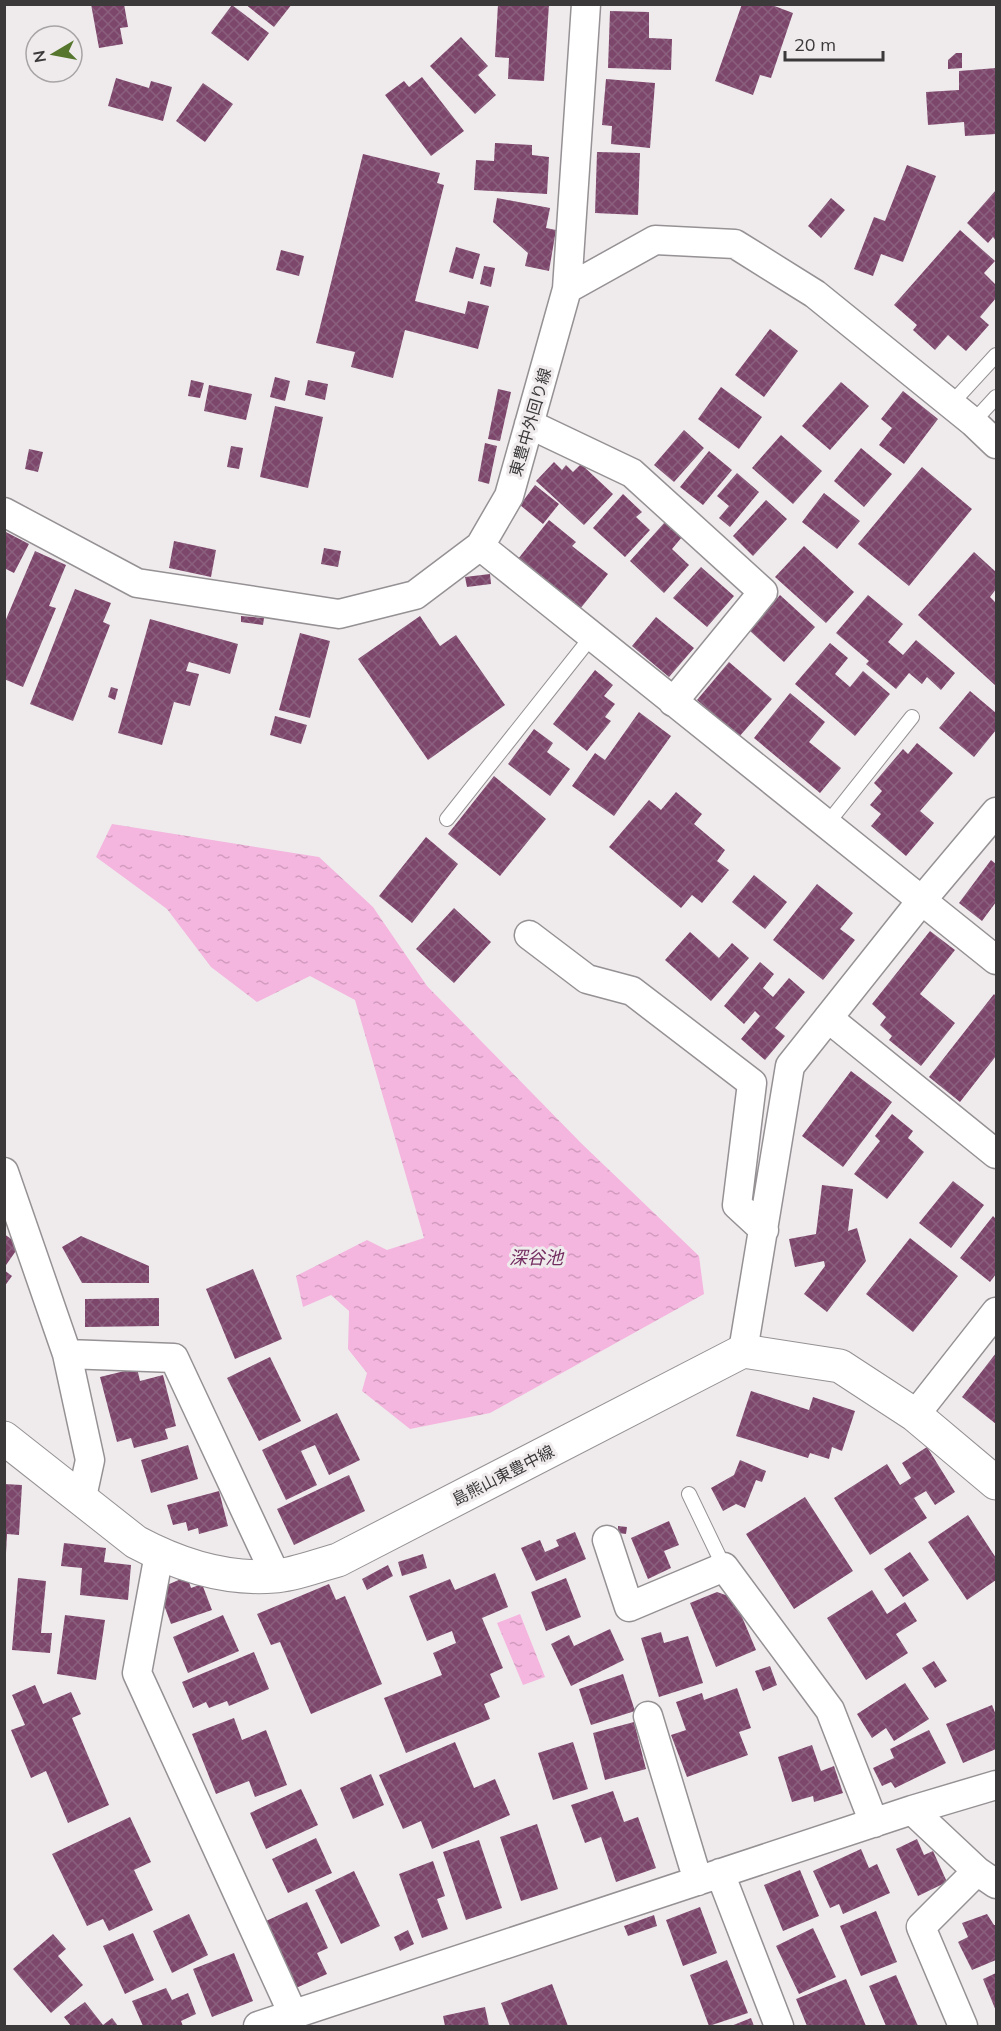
<svg xmlns="http://www.w3.org/2000/svg" width="1001" height="2031" font-family="Mulish,'Noto Sans JP',sans-serif">
<style>
.water{fill:url(#water-ripples)}
.building{fill:url(#building-cross-hatch)}
.lines{fill:none;stroke-linecap:round;stroke-linejoin:round}
.lane-casing{stroke:#959194;stroke-width:16}
.street-casing{stroke:#959194;stroke-width:31}
.secondary-casing{stroke:#959194;stroke-width:35}
.lane{stroke:#fff;stroke-width:14}
.street{stroke:#fff;stroke-width:28}
.secondary{stroke:#fff;stroke-width:33}
.labels{text-anchor:middle;dominant-baseline:central;stroke-width:6;stroke-linejoin:round;paint-order:stroke}
.street-label{font-size:16px;fill:#3b393a;stroke:#efebed}
.water-label{font-size:18px;font-style:italic;fill:#732c5f;stroke:#efebed}
</style>
<defs>
<pattern id="water-ripples" width="26" height="14" patternUnits="userSpaceOnUse" patternTransform="scale(1.5)"><rect width="26" height="14" fill="#f4b5de"/><path d="M2 4q2-2 4 0t4 0M15 11q2-2 4 0t4 0" fill="none" stroke="#d29cbf"/></pattern>
<pattern id="building-cross-hatch" width="8" height="8" patternUnits="userSpaceOnUse" patternTransform="scale(1.5)"><rect width="8" height="8" fill="#7d476c"/><path d="M0 0l8 8M0 8l8-8" fill="none" stroke="#8b607e"/></pattern>
</defs>
<rect width="100%" height="100%" fill="#efebed"/>
<path class="water" d="M112 824 319 857 373 907 427 986 582 1144 699 1256 704 1294 490 1413 410 1429 362 1391 367 1373 348 1349 349 1311 331 1295 303 1307 296 1276 367 1240 387 1250 424 1238 355 1000 310 976 257 1002 211 967 167 909 96 857Z
M520 1614 545 1677 523 1685 497 1623Z"/>
<path class="building" d="M91 4H124L128 27 120 28 123 44 99 48Z
M245 4H292L274 27Z
M498 4H549L544 81 508 79 509 58 495 57Z
M742 4H769L793 13 771 78 760 75 753 95 715 81Z
M232 5 269 33 248 61 211 33Z
M610 11 649 12V38L672 39 671 70 608 68Z
M461 37 488 66 478 75 496 95 475 114 430 66Z
M956 53H962V68L948 69V60Z
M996 68V134L965 136 964 122 928 125 926 92 959 90V71Z
M422 77 464 131 431 156 385 95 404 81 409 87Z
M116 78 149 88 151 81 172 87 163 121 108 106Z
M606 79 655 83 650 148 611 144 612 126 602 125Z
M203 83 233 104 205 142 176 121Z
M495 143 532 145V155L549 157 547 194 474 190 476 160 494 161Z
M597 152 640 153 638 215 595 213Z
M363 154 440 173 437 183 444 185 415 301 465 314 468 301 489 306 478 349 405 330 393 378 351 367 355 352 316 343Z
M907 165 936 176 903 262 881 254 873 276 854 269 874 217 885 221Z
M996 190V241L993 237 988 243 967 223Z
M497 198 550 208 546 228 556 230 549 271 525 266 528 253 493 222Z
M831 198 845 210 821 238 808 226Z
M960 230 995 261 984 273 996 285V298L980 317 989 325 966 351 948 335 935 350 913 330 917 325 894 305Z
M456 247 480 254 473 279 449 272Z
M281 250 304 256 299 276 276 270Z
M484 266 495 268 491 287 480 284Z
M770 329 798 351 764 397 735 375Z
M275 377 290 381 285 401 270 397Z
M191 380 204 383 200 398 188 396Z
M308 380 328 384 325 400 305 395Z
M841 382 869 406 830 450 802 426Z
M209 385 252 394 246 420 204 411Z
M721 387 762 417 739 449 698 419Z
M498 389 511 392 500 441 488 439Z
M903 391 938 419 904 464 879 445 892 428 881 419Z
M275 406 323 417 308 488 260 477Z
M684 430 704 448 674 482 654 465Z
M781 435 822 471 793 504 752 468Z
M485 443 497 446 489 484 478 481Z
M231 446 243 448 239 469 227 467Z
M861 448 892 474 864 507 834 481Z
M29 449 43 452 38 472 25 469Z
M709 451 732 470 703 505 680 487Z
M554 462 562 470 566 465 573 472 581 464 613 494 584 525 536 481Z
M922 467 972 509 909 586 858 544Z
M737 473 759 492 730 527 719 518 729 506 717 496Z
M535 485 559 504 543 524 520 505Z
M824 493 860 521 837 549 802 522Z
M623 494 642 512 636 517 650 530 625 557 593 528Z
M766 500 787 519 753 556 733 536Z
M549 520 576 542 572 546 608 574 576 614 514 564Z
M665 522 682 537 672 549 689 565 664 593 630 561Z
M4 531 29 544 14 573 4 568Z
M174 541 216 550 211 577 169 568Z
M804 546 854 592 826 623 775 577Z
M324 548 341 551 338 567 321 564Z
M35 551 66 565 49 606 56 608 23 687 4 679V624Z
M974 552 996 572V589L990 597 996 603V686L918 615Z
M701 567 734 596 707 627 673 598Z
M490 574 491 584 467 587 465 577Z
M75 589 111 603 103 622 110 625 73 721 30 704Z
M780 595 815 627 784 662 749 630Z
M868 595 903 624 888 642 903 655 916 640 955 673 941 690 927 677 922 684 909 673 896 689 866 664 869 661 836 633Z
M241 616 264 618 263 625 241 622Z
M420 616 440 646 456 635 505 705 428 760 358 659Z
M656 617 694 648 669 677 632 646Z
M150 619 238 644 230 674 189 662 186 671 199 674 190 706 174 702 162 745 118 733Z
M300 633 330 641 310 718 279 710Z
M830 643 848 658 835 674 850 687 863 671 890 694 855 736 795 684Z
M729 662 772 699 739 737 697 700Z
M595 670 613 685 604 696 615 704 605 717 611 721 587 751 553 724Z
M111 687 118 689 115 700 108 697Z
M970 691 996 713V730L974 757 939 728Z
M790 693 825 722 809 742 841 768 820 793 754 738Z
M639 712 671 736 614 816 572 786 595 753 605 760Z
M275 716 307 725 301 744 270 735Z
M534 729 553 743 547 752 570 769 550 796 508 764Z
M917 743 953 773 920 811 934 823 906 856 871 826 881 814 870 805 882 791 874 783 903 749 908 754Z
M494 776 546 819 500 876 448 834Z
M676 792 702 814 694 824 725 850 717 861 729 870 702 903 692 895 681 908 609 847 649 800 661 810Z
M426 837 458 864 412 923 379 896Z
M991 860 996 864V902L982 921 959 903Z
M754 875 787 902 765 929 732 902Z
M817 884 853 913 840 929 855 940 823 980 773 940Z
M454 908 491 942 454 983 416 949Z
M930 931 955 950 920 994 955 1023 921 1066 889 1040 892 1036 880 1025 886 1017 872 1004Z
M690 932 719 958 732 943 749 958 711 1001 665 960Z
M760 962 774 974 763 988 773 997 789 978 805 992 775 1028 785 1036 765 1060 741 1039 760 1016 755 1011 744 1024 724 1006Z
M994 994 996 996V1056L960 1102 929 1077Z
M851 1071 892 1102 843 1167 802 1136Z
M892 1114 913 1131 908 1138 924 1152 887 1199 854 1174 880 1141 875 1136Z
M953 1181 984 1205 951 1248 919 1223Z
M822 1185 853 1189 848 1231 857 1228 866 1261 827 1312 804 1294 825 1266 824 1261 795 1267 789 1239 816 1234Z
M993 1216 996 1219V1274L990 1282 960 1258Z
M4 1234 20 1245 4 1268Z
M81 1236 149 1266V1283H82L62 1247Z
M910 1238 958 1276 913 1332 866 1294Z
M253 1269 282 1339 235 1359 206 1289Z
M4 1270 12 1276 4 1287Z
M159 1298V1326L85 1327V1299Z
M996 1353V1424L962 1397Z
M270 1357 301 1421 259 1441 227 1378Z
M137 1368 140 1381 163 1375 176 1426 165 1429 168 1439 134 1448 131 1438 117 1442 100 1377Z
M751 1391 809 1410 813 1397 855 1411 842 1451 832 1447 829 1459 810 1453 808 1458 736 1436Z
M337 1413 360 1460 329 1475 315 1445 301 1451 317 1485 286 1500 262 1450Z
M188 1445 198 1479 151 1493 141 1460Z
M927 1447 955 1492 935 1505 926 1491 914 1498 927 1518 870 1555 834 1498 887 1464 900 1485 911 1478 902 1463Z
M740 1460 766 1471 762 1482 756 1480 745 1508 736 1504 723 1511 711 1488 734 1475Z
M349 1475 365 1511 294 1545 277 1509Z
M4 1484 22 1485 19 1535 7 1534 6 1553Z
M219 1491 228 1526 199 1534 198 1528 188 1531 186 1522 173 1525 167 1505Z
M805 1497 853 1571 794 1609 746 1534Z
M968 1515 996 1558V1580L967 1600 928 1542Z
M669 1521 679 1545 664 1551 671 1568 648 1579 631 1538Z
M618 1526 627 1527 626 1534 618 1533Z
M575 1532 586 1559 536 1581 521 1548 540 1540 545 1552 559 1546 556 1540Z
M64 1543 106 1548 104 1562 131 1565 128 1600 80 1595 82 1568 61 1566Z
M910 1552 929 1580 903 1597 884 1569Z
M423 1554 427 1568 402 1576 398 1562Z
M388 1565 393 1576 367 1590 362 1579Z
M495 1573 508 1607 482 1618 503 1668 490 1674 500 1697 484 1704 490 1719 406 1753 384 1698 442 1675 433 1653 456 1643 452 1631 427 1641 409 1596 450 1579 455 1590Z
M18 1578 46 1581 41 1633H52L50 1653 12 1650Z
M566 1578 581 1617 546 1631 531 1592Z
M181 1579 189 1582 191 1588 202 1584 212 1610 171 1624 164 1605 167 1585Z
M329 1584 336 1600 345 1596 382 1684 311 1714 280 1642 271 1645 257 1614Z
M872 1590 887 1614 905 1602 917 1621 896 1634 908 1653 866 1680 827 1618Z
M717 1592 734 1598 756 1650 716 1667 690 1603Z
M65 1615 105 1620 96 1680 57 1674Z
M223 1615 239 1651 188 1673 173 1637Z
M610 1629 624 1660 571 1686 551 1644 569 1635 574 1646Z
M661 1632 664 1643 688 1636 703 1683 659 1697 641 1638Z
M254 1652 269 1689 229 1706 227 1701 209 1708 206 1702 193 1708 182 1682Z
M934 1661 947 1681 935 1688 922 1668Z
M770 1666 777 1685 763 1691 755 1671Z
M623 1674 635 1711 591 1725 579 1689Z
M905 1683 929 1719 894 1741 886 1728 872 1738 857 1714Z
M35 1685 43 1704 71 1692 81 1714 72 1718 109 1805 68 1823 46 1771 31 1778 11 1730 25 1725 12 1695Z
M737 1688 751 1728 739 1732 748 1755 687 1777 671 1735 686 1730 676 1702 702 1693 704 1700Z
M992 1705 996 1715V1749L963 1763 946 1724Z
M234 1718 242 1740 266 1730 287 1785 255 1797 249 1781 216 1794 192 1734Z
M634 1722 646 1769 605 1780 593 1733Z
M929 1730 946 1763 895 1788 891 1782 882 1786 873 1768 894 1758 890 1749Z
M455 1742 474 1788 495 1779 510 1815 432 1849 421 1821 403 1829 379 1775Z
M573 1742 588 1789 553 1800 538 1753Z
M812 1745 821 1771 834 1766 843 1793 814 1802 813 1796 792 1802 778 1757Z
M371 1774 384 1805 353 1819 340 1788Z
M301 1789 318 1825 266 1849 250 1813Z
M613 1791 624 1822 638 1817 656 1868 616 1882 601 1837 585 1843 571 1805Z
M130 1817 151 1862 134 1870 153 1910 109 1931 103 1919 87 1926 52 1854Z
M537 1824 558 1889 521 1901 500 1837Z
M316 1838 332 1873 288 1893 272 1859Z
M917 1839 924 1855 933 1851 947 1882 918 1896 896 1849Z
M479 1840 502 1908 466 1920 443 1852Z
M861 1849 869 1868 877 1864 890 1893 843 1914 839 1904 830 1908 813 1871Z
M433 1861 445 1896 437 1899 448 1929 422 1938 399 1874Z
M800 1870 819 1916 783 1931 764 1885Z
M354 1871 380 1926 341 1944 315 1890Z
M307 1902 328 1948 317 1953 327 1974 296 1988 266 1921Z
M700 1907 717 1953 683 1966 666 1920Z
M876 1911 897 1962 861 1976 840 1926Z
M189 1914 208 1955 172 1973 153 1931Z
M987 1914 994 1925H996V1960L972 1970 958 1942 968 1937 962 1923Z
M654 1915 657 1926 628 1936 624 1926Z
M813 1928 836 1977 799 1994 776 1946Z
M408 1930 414 1944 400 1951 394 1937Z
M133 1933 154 1980 125 1994 103 1946Z
M53 1934 66 1949 58 1956 83 1985 51 2013 13 1969Z
M234 1953 253 2001 212 2017 193 1969Z
M727 1960 748 2013 709 2026 690 1975Z
M996 1973V2011L983 1979Z
M896 1975 918 2026H886L869 1986Z
M846 1979 866 2026H807L796 1999Z
M552 1984 568 2026H510L501 2003Z
M166 1988 172 2000 188 1993 196 2014 181 2021 183 2026H143L132 2001Z
M85 2002 103 2025 112 2018 118 2026H71L64 2017Z
M485 2007 489 2026H445L443 2016Z
M751 2018 754 2026H731Z"/>
<g class="lines">
<g class="lane-casing">
<path id="lane" d="M951 404 996 355
M973 422 996 397
M447 819 592 636
M827 824 912 717
M689 1494 724 1567"/>
</g>
<g class="street-casing">
<path id="street" d="M567 289 586 4
M529 424 632 473 763 592 673 702
M4 512 137 583 339 614 415 595 480 546 509 496 567 289 655 240 735 244 815 294 973 422 996 444
M480 546 996 960
M529 935 587 979 632 991 752 1083 737 1205 764 1230
M828 1018 996 1154
M4 1172 67 1354 90 1460 82 1497
M743 1351 790 1066 922 900 996 812
M67 1354 174 1358 276 1576
M915 1415 996 1312
M607 1540 629 1607 724 1567 830 1710 874 1823
M159 1554 137 1673 293 2014
M648 1716 698 1881
M912 1810 977 1871 996 1884
M720 1873 779 2026
M258 2026 912 1810 996 1785
M963 2026 921 1927 977 1871"/>
</g>
<g class="secondary-casing">
<path id="secondary" d="M4 1438 136 1542C179 1565 226 1580 274 1576 295 1575 318 1565 338 1560L743 1351 840 1366 915 1415 996 1483"/>
</g>
<use href="#lane" class="lane"/>
<use href="#street" class="street"/>
<use href="#secondary" class="secondary"/>
</g>
<g class="labels">
<g class="street-label">
<text transform="translate(530 422) rotate(-74)">東豊中外回り線</text>
<text transform="translate(503 1475) rotate(-27)">島熊山東豊中線</text>
</g>
<g class="water-label">
<text x="536" y="1257">深谷池</text>
</g>
</g>
<rect width="1001" height="2031" fill="none" stroke="#3b393a" stroke-width="12"/>
<g transform="translate(54 54) rotate(260)"><circle r="28" fill="#efebed" stroke="#a7a4a5" stroke-width="1.5"/>
<path d="M0-4.5L10 22L0 15L-10 22Z" fill="#55762c"/>
<text y="-9" font-size="16" font-weight="bold" text-anchor="middle" fill="#3b393a">N</text>
</g>
<path d="M785 51v9h98v-9" fill="none" stroke="#3b393a" stroke-width="3"/>
<text x="794" y="51" font-size="18" fill="#3b393a" stroke="#efebed" stroke-width="4.5" paint-order="stroke">20 m</text>
</svg>
